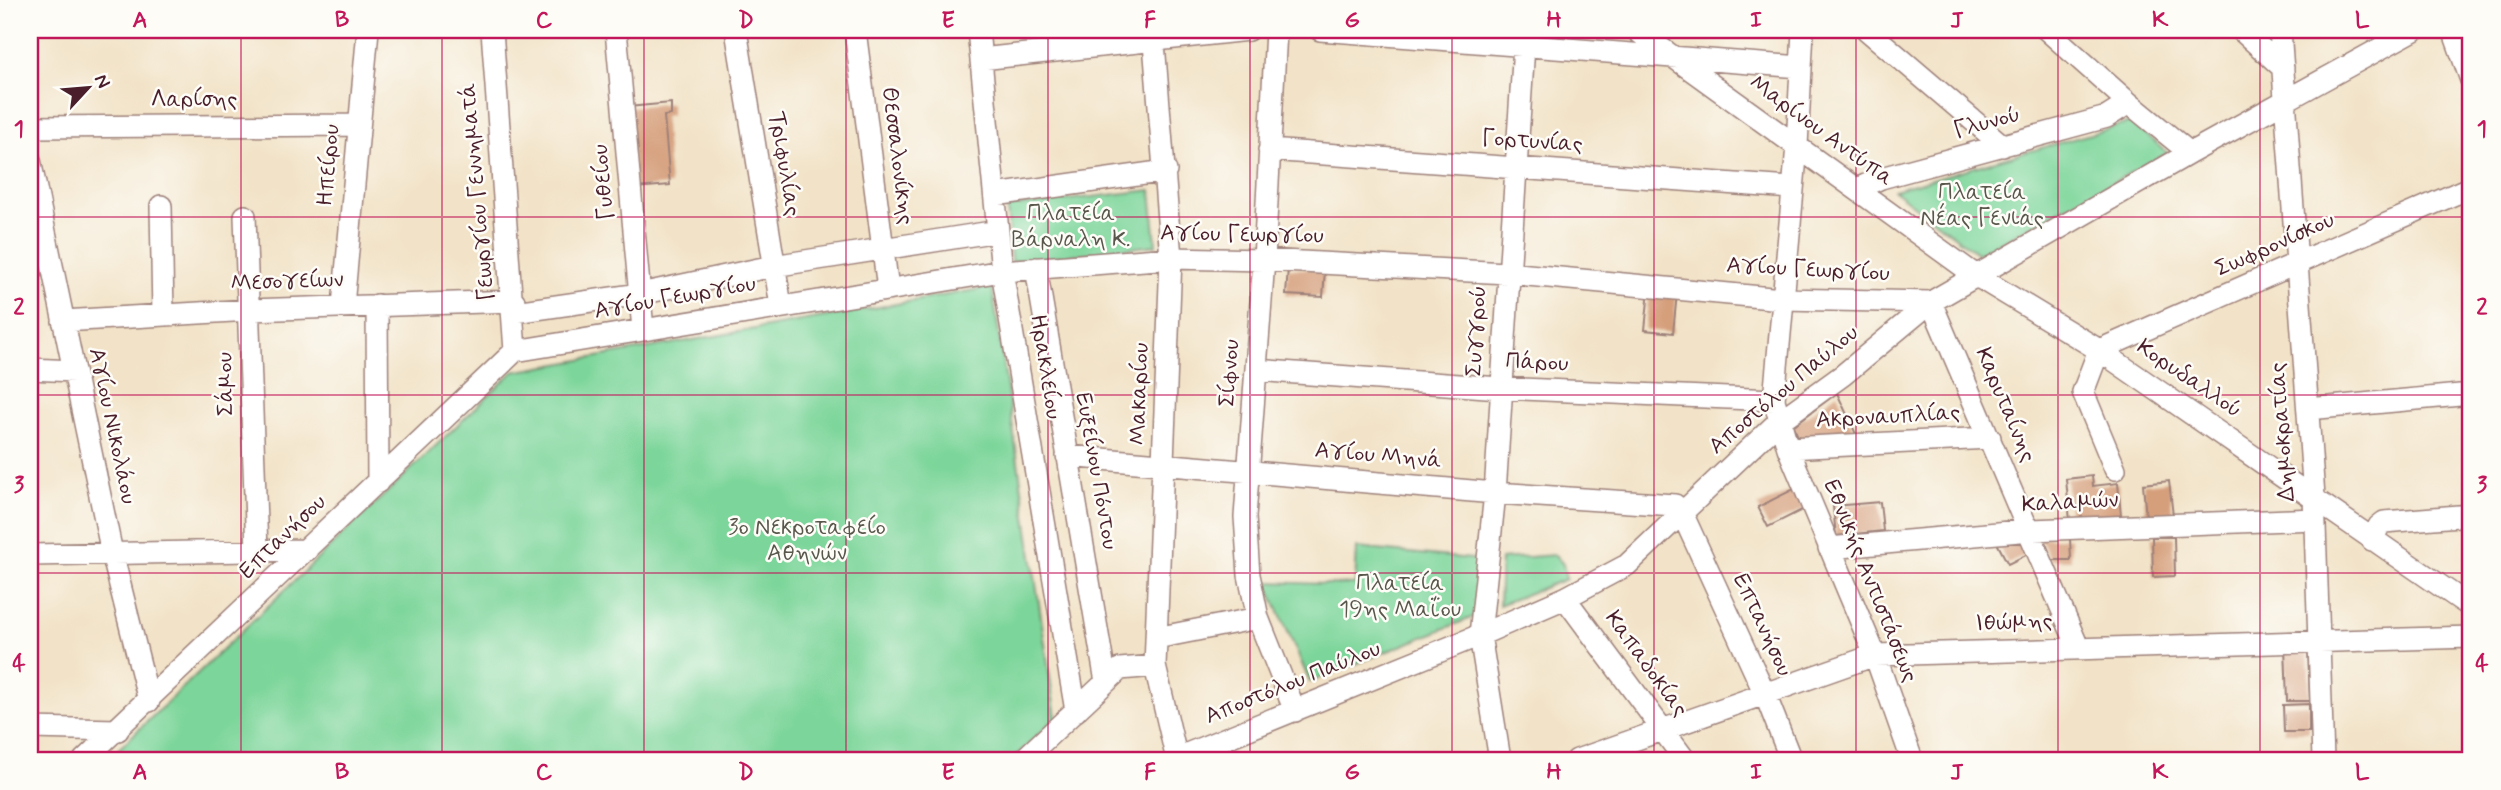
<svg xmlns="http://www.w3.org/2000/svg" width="2501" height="790" font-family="Mynerve,sans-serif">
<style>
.green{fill:#7cd59a;stroke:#637a62;stroke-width:2}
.building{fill:#d59f7c}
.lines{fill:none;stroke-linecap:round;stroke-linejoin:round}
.minor-casing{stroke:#9e817a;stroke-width:24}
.minor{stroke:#fff;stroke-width:21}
.grid{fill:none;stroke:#c2185b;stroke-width:2;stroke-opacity:0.55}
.labels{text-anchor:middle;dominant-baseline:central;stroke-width:5;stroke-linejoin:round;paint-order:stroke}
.street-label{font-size:23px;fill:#4a1f2b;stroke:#fdfcf7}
.park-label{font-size:23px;fill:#59564c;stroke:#fdfcf7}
.neatline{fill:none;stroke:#c2185b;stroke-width:2.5}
.grid-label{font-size:23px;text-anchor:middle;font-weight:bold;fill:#c2185b}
</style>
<rect width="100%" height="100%" fill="#fdfcf7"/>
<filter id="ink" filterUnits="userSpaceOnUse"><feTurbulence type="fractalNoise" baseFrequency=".0143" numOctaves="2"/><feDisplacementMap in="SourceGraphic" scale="14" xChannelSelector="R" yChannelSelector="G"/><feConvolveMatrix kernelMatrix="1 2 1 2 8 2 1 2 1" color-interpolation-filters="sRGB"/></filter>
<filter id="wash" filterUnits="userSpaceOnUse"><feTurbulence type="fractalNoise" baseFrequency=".00686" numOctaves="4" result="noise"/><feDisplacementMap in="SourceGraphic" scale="28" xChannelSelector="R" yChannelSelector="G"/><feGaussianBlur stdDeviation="1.57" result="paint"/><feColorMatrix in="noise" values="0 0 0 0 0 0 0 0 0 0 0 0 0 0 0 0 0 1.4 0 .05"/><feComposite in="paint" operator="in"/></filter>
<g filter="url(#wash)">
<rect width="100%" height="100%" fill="#f2e3c8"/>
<path class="green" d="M2132 122 2168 153 1978 254 1894 190Z
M1151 190 1156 245 1011 262 1007 207Z
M992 287 1056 718 1012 760H107L513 372Z
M1357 548 1481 560 1476 616 1310 682 1266 582 1355 585Z
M1555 555 1563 564 1566 579 1499 605 1501 559Z"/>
<g id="blocks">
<path class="building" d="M671 103V115L664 116 670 185 635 188 628 107Z
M1288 268 1325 270 1323 297 1286 295Z
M1649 290 1677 293 1673 333 1645 330Z
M1837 393 1856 434 1799 438 1793 426Z
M2092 476 2093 486 2118 483 2121 516 2070 521 2066 479Z
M2169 481 2173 516 2146 518 2143 484Z
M1794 489 1804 509 1768 527 1758 507Z
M1880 502 1883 531 1836 536 1833 506Z
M2152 537H2174L2175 576 2153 577Z
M2025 538 2032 552 2008 564 1996 541Z
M2040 538H2070L2071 560H2051Z
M2308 645 2310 701H2287L2285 646Z
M2309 704V732H2284L2283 705Z"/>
</g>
</g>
<g filter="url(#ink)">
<use href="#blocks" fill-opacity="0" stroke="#9e817a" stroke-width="2"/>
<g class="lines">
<g class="minor-casing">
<path id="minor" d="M492 30 515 351
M616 30 643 330
M736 30 781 306
M855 30 888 289
M978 30 1002 271 1076 711
M1153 30 1171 258 1155 666 1177 760
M1276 30 1264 260 1245 517 1249 575 1258 618 1295 711
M1320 30 1801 67
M1636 30 1975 275 2099 350 2471 607
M1803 30 1797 146 1774 400 1788 448 1875 655 1912 760
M1867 30 2003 146
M2047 30 2129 103 2190 153
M2241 30 2283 68
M2280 30 2314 496 2323 760
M2453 30 2471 80
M981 59 1248 30
M30 127 359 125
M1269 150 1791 188
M30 160 112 553 149 701
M1857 189 1881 178 2107 117 2129 103
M995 195 1166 171
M161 206 163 315
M245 216 257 551
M1036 268 1106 682
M377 305 378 482
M343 306 368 30
M515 312 640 294 773 266 998 231
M63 321 250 310 514 301
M2099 350 2471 187
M2099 350 2083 392 2115 469
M515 351 1002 271 1171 258 1264 260 1507 273 1782 299 1931 302 2078 647
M30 369 74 371
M1256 370 1500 388 1774 400
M2308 409 2471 394
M1788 448 1990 438
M1067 456 1495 493 1675 505 1682 513 1765 694 1791 760
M2372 540 2379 526 2384 522 2471 515
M1829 548 2031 530 2315 519
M30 555 307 550
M1565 598 1685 760
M1156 638 1258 618
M30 728 118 730
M1177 758 1480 635 1565 598 1627 565 1778 422 1843 375 1931 302 2190 153 2414 30
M84 760 515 351
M1023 760 1120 669 1155 666
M1500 760 1480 635 1495 493 1525 30
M1577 760 1875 655 2471 637"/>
</g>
<use href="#minor" class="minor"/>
</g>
</g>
<path class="grid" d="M241 30V760M442 30V760M644 30V760M846 30V760M1048 30V760M1250 30V760M1452 30V760M1654 30V760M1856 30V760M2058 30V760M2260 30V760M30 217H2471M30 395H2471M30 573H2471"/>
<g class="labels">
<g class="street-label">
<text x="194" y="100">Λαρίσης</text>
<text transform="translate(1987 123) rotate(-15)">Γλυνού</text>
<text transform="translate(1821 131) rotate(36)">Μαρίνου Αντύπα</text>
<text transform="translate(1532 142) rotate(4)">Γορτυνίας</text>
<text transform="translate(897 156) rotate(83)">Θεσσαλονίκης</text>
<text transform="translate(784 164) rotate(81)">Τριφυλίας</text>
<text transform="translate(329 165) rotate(-85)">Ηπείρου</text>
<text transform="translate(604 182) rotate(-95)">Γυθείου</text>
<text transform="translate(478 192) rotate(-95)">Γεωργίου Γεννηματά</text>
<text transform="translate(1242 235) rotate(1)">Αγίου Γεωργίου</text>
<text transform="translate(2275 245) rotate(-24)">Σωφρονίσκου</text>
<text transform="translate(1808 270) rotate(3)">Αγίου Γεωργίου</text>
<text transform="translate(287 282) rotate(-2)">Μεσογείων</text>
<text transform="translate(675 298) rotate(-10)">Αγίου Γεωργίου</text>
<text transform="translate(1477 331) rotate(-87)">Συγγρού</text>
<text transform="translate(1537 363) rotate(3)">Πάρου</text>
<text transform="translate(1045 367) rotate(81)">Ηρακλείου</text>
<text transform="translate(1230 373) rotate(-86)">Σίφνου</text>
<text transform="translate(2189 379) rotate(34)">Κορυδαλλού</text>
<text transform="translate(226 384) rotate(-91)">Σάμου</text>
<text transform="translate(1784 390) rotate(-40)">Αποστόλου Παύλου</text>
<text transform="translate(1140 394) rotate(-88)">Μακαρίου</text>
<text transform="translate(2005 405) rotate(67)">Καρυταίνης</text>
<text transform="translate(1888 417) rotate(-3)">Ακροναυπλίας</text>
<text transform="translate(112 426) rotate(78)">Αγίου Νικολάου</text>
<text transform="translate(2283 432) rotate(-94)">Δημοκρατίας</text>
<text transform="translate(1378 456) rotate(5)">Αγίου Μηνά</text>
<text transform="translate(1096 471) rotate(80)">Ευξείνου Πόντου</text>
<text transform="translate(2070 503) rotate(-3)">Καλαμών</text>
<text transform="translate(283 537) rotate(-44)">Επτανήσου</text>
<text transform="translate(1870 581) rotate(68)">Εθνικής Αντιστάσεως</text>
<text transform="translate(2014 623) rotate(-2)">Ιθώμης</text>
<text transform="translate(1762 625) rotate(65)">Επτανήσου</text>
<text transform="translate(1646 664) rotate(54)">Καπαδοκίας</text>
<text transform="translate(1293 683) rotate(-22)">Αποστόλου Παύλου</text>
</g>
<g class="park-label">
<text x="1982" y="193">Πλατεία<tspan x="1982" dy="26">Νέας Γενιάς</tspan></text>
<text x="1071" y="214">Πλατεία<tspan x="1071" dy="26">Βάρναλη Κ.</tspan></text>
<text x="807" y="528">3ο Νεκροταφείο<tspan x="807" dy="26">Αθηνών</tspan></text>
<text x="1400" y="584">Πλατεία<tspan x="1400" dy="26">19ης Μαΐου</tspan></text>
</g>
</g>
<rect width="2501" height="790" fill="none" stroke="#fdfcf7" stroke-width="77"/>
<g transform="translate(88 88) rotate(64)" stroke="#fdfcf7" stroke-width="5" paint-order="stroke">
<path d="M0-5L12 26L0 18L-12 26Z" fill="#4a1f2b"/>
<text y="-10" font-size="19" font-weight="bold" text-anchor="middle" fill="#4a1f2b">N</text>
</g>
<rect x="38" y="38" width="2424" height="714" class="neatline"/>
<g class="grid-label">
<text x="140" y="27">A</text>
<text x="342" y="27">B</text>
<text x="544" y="27">C</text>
<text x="746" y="27">D</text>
<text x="948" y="27">E</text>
<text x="1150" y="27">F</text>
<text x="1352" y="27">G</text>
<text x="1554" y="27">H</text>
<text x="1756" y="27">I</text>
<text x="1957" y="27">J</text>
<text x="2160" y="27">K</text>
<text x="2362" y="27">L</text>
<text x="19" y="136">1</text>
<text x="2482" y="136">1</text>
<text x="19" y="314">2</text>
<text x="2482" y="314">2</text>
<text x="19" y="492">3</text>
<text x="2482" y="492">3</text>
<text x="19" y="670">4</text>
<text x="2482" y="670">4</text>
<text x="140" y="779">A</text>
<text x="342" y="779">B</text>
<text x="544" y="779">C</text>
<text x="746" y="779">D</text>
<text x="948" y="779">E</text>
<text x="1150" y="779">F</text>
<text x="1352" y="779">G</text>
<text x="1554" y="779">H</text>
<text x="1756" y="779">I</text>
<text x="1957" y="779">J</text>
<text x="2160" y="779">K</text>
<text x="2362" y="779">L</text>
</g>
</svg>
